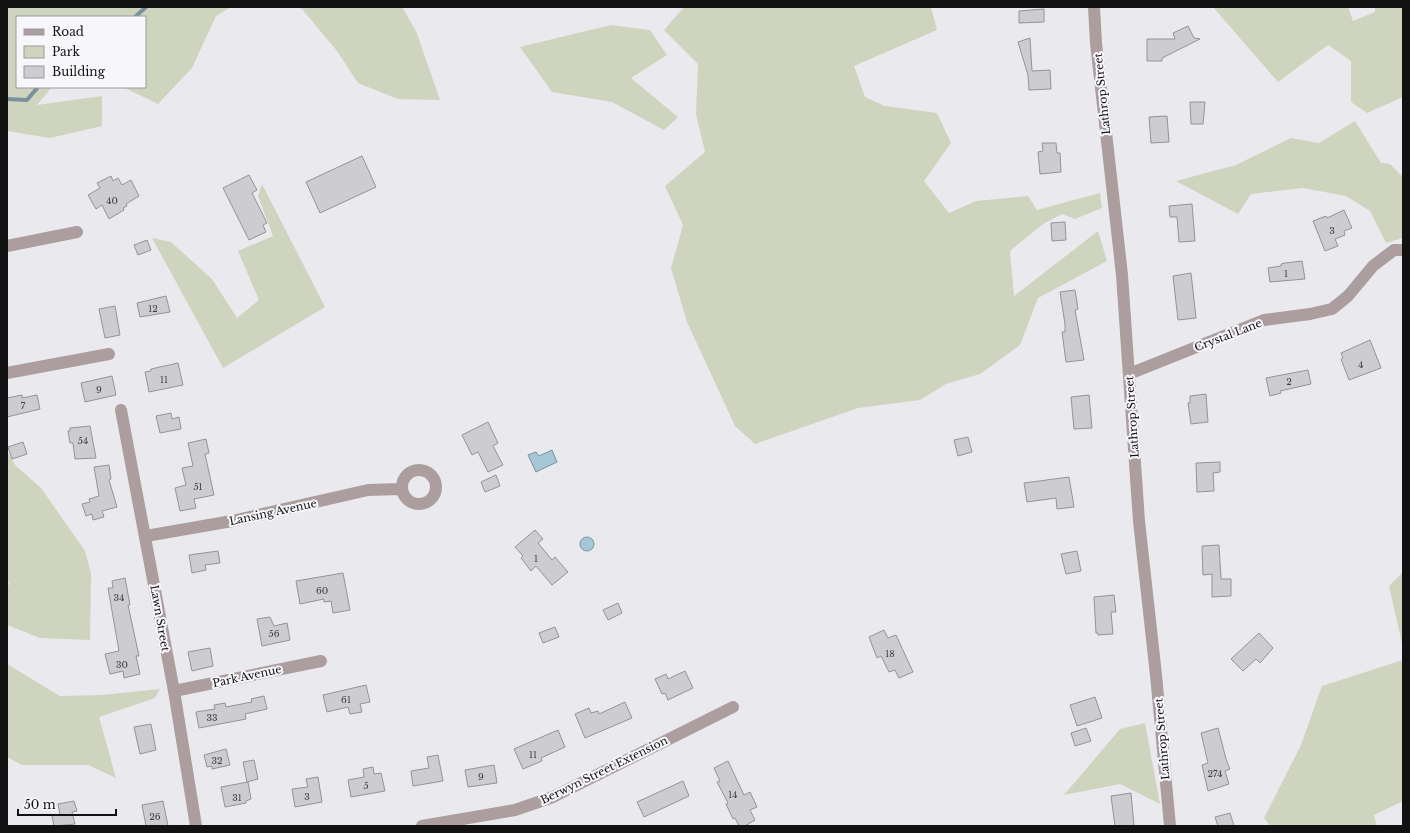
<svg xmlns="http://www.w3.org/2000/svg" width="1410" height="833" font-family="'Libre Baskerville',serif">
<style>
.green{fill:#ced4bd}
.water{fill:#a6c8d6;stroke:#79919b}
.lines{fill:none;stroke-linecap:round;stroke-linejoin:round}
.stream{stroke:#79919b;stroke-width:4}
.building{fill:#cdcdd1;stroke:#949498}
.minor{stroke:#ac9d9e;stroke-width:12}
.labels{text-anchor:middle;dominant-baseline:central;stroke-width:4;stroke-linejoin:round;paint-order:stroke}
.number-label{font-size:9px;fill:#404042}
.street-label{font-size:11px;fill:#111112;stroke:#f7f7fb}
</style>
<rect width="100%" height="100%" fill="#eaeaee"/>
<path class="green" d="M7 7H231L216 16 192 68 158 104 123 87H145V17H17V87H52L37 105 102 96V126L50 138 7 131Z
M297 7H402L416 31 440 100 398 99 358 83 337 51 302 9Z
M684 7H931L937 30 854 66 865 97 885 106 937 113 951 143 924 181 949 213 976 201 1028 196 1037 210 1100 193 1102 208 1075 219 1062 214 1043 224 1010 251 1014 296 1098 231 1107 261 1038 298 1020 345 980 374 946 384 920 400 858 408 755 444 735 426 687 322 671 268 683 225 665 186 705 152 696 114 698 64 664 30Z
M1213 7H1348L1353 21 1375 12V7H1403V97L1367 113 1351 102V61L1328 45 1278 82Z
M611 25 650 30 667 55 631 78 678 117 664 130 612 102 552 92 520 47Z
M1355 121 1381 163 1390 164 1403 177V238L1386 243 1370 211 1346 196 1303 188 1251 194 1238 214 1176 181 1236 165 1291 138 1319 143Z
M262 184 325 307 223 368 152 238 171 242 212 279 237 318 259 300 238 251 273 236 258 196Z
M7 451 16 466 41 488 85 551 91 574 90 640 40 638 7 625V590L9 583 7 581Z
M1403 572V648L1389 586Z
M1403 660V801L1374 815 1377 826H1270L1264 818 1301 745 1322 686Z
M7 664 60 696 102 695 160 689 155 698 99 717 116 778 88 765H22L7 757Z
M1145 723 1160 804 1120 784 1064 795 1120 729Z"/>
<path class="water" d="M552 450 557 462 536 472 528 455 536 452 539 456Z
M580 544a7 7 0 1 1 14 0a7 7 0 1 1-14 0Z"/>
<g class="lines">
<path class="stream" d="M135 17 146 7
M7 99 27 100 38 87"/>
</g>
<path class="building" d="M1044 9V22L1019 23V11Z
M1188 26 1194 38 1200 39 1162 58V61H1147V39H1175L1173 33Z
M1030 38 1032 71 1050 70 1051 89 1029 90 1028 75 1018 42Z
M1190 102H1205L1203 124H1191Z
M1167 116 1169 142 1151 143 1149 117Z
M1042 143H1056L1057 153H1060L1061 172 1040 174 1038 152 1043 151Z
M362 156 376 187 320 213 306 182Z
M249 175 257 190 252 193 267 223 263 225 266 232 249 240 223 188Z
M111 176 113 181 118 178 122 185 131 180 139 196 126 204 127 206 123 208 124 210 109 219 102 205 96 209 88 195 100 188 97 183Z
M1192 204 1195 241 1179 242 1177 217H1170L1169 206Z
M1344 210 1352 228 1344 231 1345 235 1335 239 1338 246 1325 251 1313 221 1326 216 1327 218Z
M1065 222 1066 240 1052 241 1051 223Z
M147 240 151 250 138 255 134 245Z
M1302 261 1305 279 1270 282 1268 268 1281 266V264L1285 263Z
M1191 273 1196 318 1178 320 1173 276Z
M1075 290 1078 309 1075 310 1084 360 1066 362 1062 332H1065V324L1060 292Z
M166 296 170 312 140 317 137 303Z
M115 306 120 335 105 338 99 309Z
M1370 340 1381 368 1349 380 1341 359 1343 358 1341 353Z
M178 363 183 385 149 392 145 372 151 371V369Z
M1308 370 1311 384 1280 391 1281 393 1270 396 1266 378Z
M112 376 116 395 85 402 81 383Z
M1206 394 1208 422 1191 424 1188 403H1190V396Z
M22 395V398L37 395 40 409 7 417V398Z
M1089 395 1092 428 1074 429 1071 397Z
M171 413 172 419 179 417 181 429 160 433 156 416Z
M488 422 498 443 493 446 503 465 488 472 478 452 472 455 462 435Z
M90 426 96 458 75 459 73 443H70L68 431H70V428Z
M968 437 972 452 958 456 954 440Z
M206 439 209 453 205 454 214 495 194 499 196 508 180 511 175 488 186 485 182 468 193 466 188 443Z
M23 442 27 454 12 459 8 447Z
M1220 462V472L1213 473 1214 491 1197 492 1196 463Z
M109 465 111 479 109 480 117 507 102 511 104 517 93 520 92 514 86 516 82 504 90 502 89 499 99 496 94 467Z
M496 475 500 486 485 492 481 482Z
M1069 477 1074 507 1057 509 1056 498 1027 502 1024 483Z
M535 530 543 539 538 543 552 560 555 557 568 572 552 585 536 566 531 571 521 558 523 556 515 547Z
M1219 545 1221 579H1231V596L1212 597V574L1203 575 1202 546Z
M218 551 220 563 205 565 206 570 192 573 189 555Z
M1077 551 1081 571 1066 574 1061 554Z
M343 573 350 610 333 613 331 601 324 602V599L300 604 296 581Z
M125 578 130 605H128L139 656H136L140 674 124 678 123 671 110 674 105 654 119 651 108 588H113L112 581Z
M1114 595 1116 612H1111L1113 634 1098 635V633H1096L1094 597Z
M618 603 622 613 608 620 603 610Z
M270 617 274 626 287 623 290 640 262 646 257 619Z
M555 627 559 637 543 643 539 633Z
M884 630 888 638 896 635 913 672 899 678 895 670 889 672 881 656 877 658 869 637Z
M1259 633 1273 648 1260 663 1256 659 1243 671 1231 659Z
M210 648 213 666 192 671 188 652Z
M685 671 693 688 668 700 665 693 662 694 655 679 666 674 668 679Z
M366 685 370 702 360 704 362 712 350 714 348 707 327 712 323 695Z
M264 696 267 709 245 714 246 719 199 728 196 712 215 709 214 705 225 703 226 707 252 702 251 699Z
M1095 697 1102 718 1077 726 1070 705Z
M625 702 632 718 585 738 575 714 589 708 591 713 598 711 599 714Z
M151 724 156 750 140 754 134 727Z
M1086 728 1091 741 1075 746 1071 733Z
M1218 728 1226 759 1230 769 1225 771 1229 784 1208 791 1202 765 1208 763 1201 733Z
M558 730 565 747 541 758 542 761 523 769 514 749Z
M226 749 230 765 212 769V766L207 767 204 755Z
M438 755 443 781 413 786 411 771 429 768 427 757Z
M254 760 258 779 247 782 243 762Z
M728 761 744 795 750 792 757 807 750 810 755 820 745 826H739L735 818 733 819 726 804 728 803 717 782 720 781 714 768Z
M494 765 497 783 468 787 465 770Z
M373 767 374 774 381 773 385 791 351 797 348 780 364 777 363 769Z
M318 777 322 802 295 807 292 789 308 787 306 779Z
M683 781 689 796 644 817 637 802Z
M248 782 251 799 246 801V803L225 807 221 787Z
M1131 793 1134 826H1115L1111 796Z
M74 801 77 811 72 812 75 824 54 826 52 816 60 814 58 804Z
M163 801 168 826H146L142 805Z
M1230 813 1234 826H1218L1215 817Z"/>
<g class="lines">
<path class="minor" d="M1094 7 1096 43 1122 275 1139 521 1156 675 1170 826
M7 246 77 232
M7 373 109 354
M1129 374 1264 320 1310 314 1332 309 1348 296 1373 266 1394 250H1403
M121 410 174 691 196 826
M402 487a17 17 0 1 1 34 0a17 17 0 1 1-34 0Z
M146 536 232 521 368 490 401 489
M174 691 321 661
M422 826 515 810 553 797 733 707"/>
</g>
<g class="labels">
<g class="number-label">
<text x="112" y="200">40</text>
<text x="1332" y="230">3</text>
<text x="1286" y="273">1</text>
<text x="153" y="308">12</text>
<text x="1361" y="364">4</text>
<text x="164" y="379">11</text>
<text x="1289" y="381">2</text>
<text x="99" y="389">9</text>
<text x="23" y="405">7</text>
<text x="83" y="440">54</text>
<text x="198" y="486">51</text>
<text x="536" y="558">1</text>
<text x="322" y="590">60</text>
<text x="119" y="597">34</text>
<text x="274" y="633">56</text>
<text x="890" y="653">18</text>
<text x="122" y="664">30</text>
<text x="346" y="699">61</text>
<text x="212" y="717">33</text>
<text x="533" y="754">11</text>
<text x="217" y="760">32</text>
<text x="1215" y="773">274</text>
<text x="481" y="776">9</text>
<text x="366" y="785">5</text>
<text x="733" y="794">14</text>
<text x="307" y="796">3</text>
<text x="237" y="797">31</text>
<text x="155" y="816">26</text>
</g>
<g class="street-label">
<text transform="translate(1102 94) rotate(-96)">Lathrop Street</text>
<text transform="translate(1228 335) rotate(-21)">Crystal Lane</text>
<text transform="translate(1132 417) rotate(-94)">Lathrop Street</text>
<text transform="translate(273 512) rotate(-12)">Lansing Avenue</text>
<text transform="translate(160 618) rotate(80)">Lawn Street</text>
<text transform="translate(247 676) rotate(-12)">Park Avenue</text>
<text transform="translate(1162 739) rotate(-95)">Lathrop Street</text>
<text transform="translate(604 770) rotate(-26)">Berwyn Street Extension</text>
</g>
</g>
<rect width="1410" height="833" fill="none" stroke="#111112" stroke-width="16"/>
<rect x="16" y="16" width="130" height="72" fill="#f7f7fb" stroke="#9b9b9e"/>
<rect x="24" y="29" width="20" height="6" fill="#ac9d9e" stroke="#9b9b9e"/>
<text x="52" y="36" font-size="12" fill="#111112">Road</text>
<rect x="24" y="46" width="20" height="12" fill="#ced4bd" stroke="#9b9b9e"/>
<text x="52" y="56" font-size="12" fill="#111112">Park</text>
<rect x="24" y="66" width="20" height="12" fill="#cdcdd1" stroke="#9b9b9e"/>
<text x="52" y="76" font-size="12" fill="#111112">Building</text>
<path d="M18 809v6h98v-6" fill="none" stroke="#111112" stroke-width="2"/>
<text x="24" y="809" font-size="12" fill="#111112" stroke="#f7f7fb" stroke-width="3" paint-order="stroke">50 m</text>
</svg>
